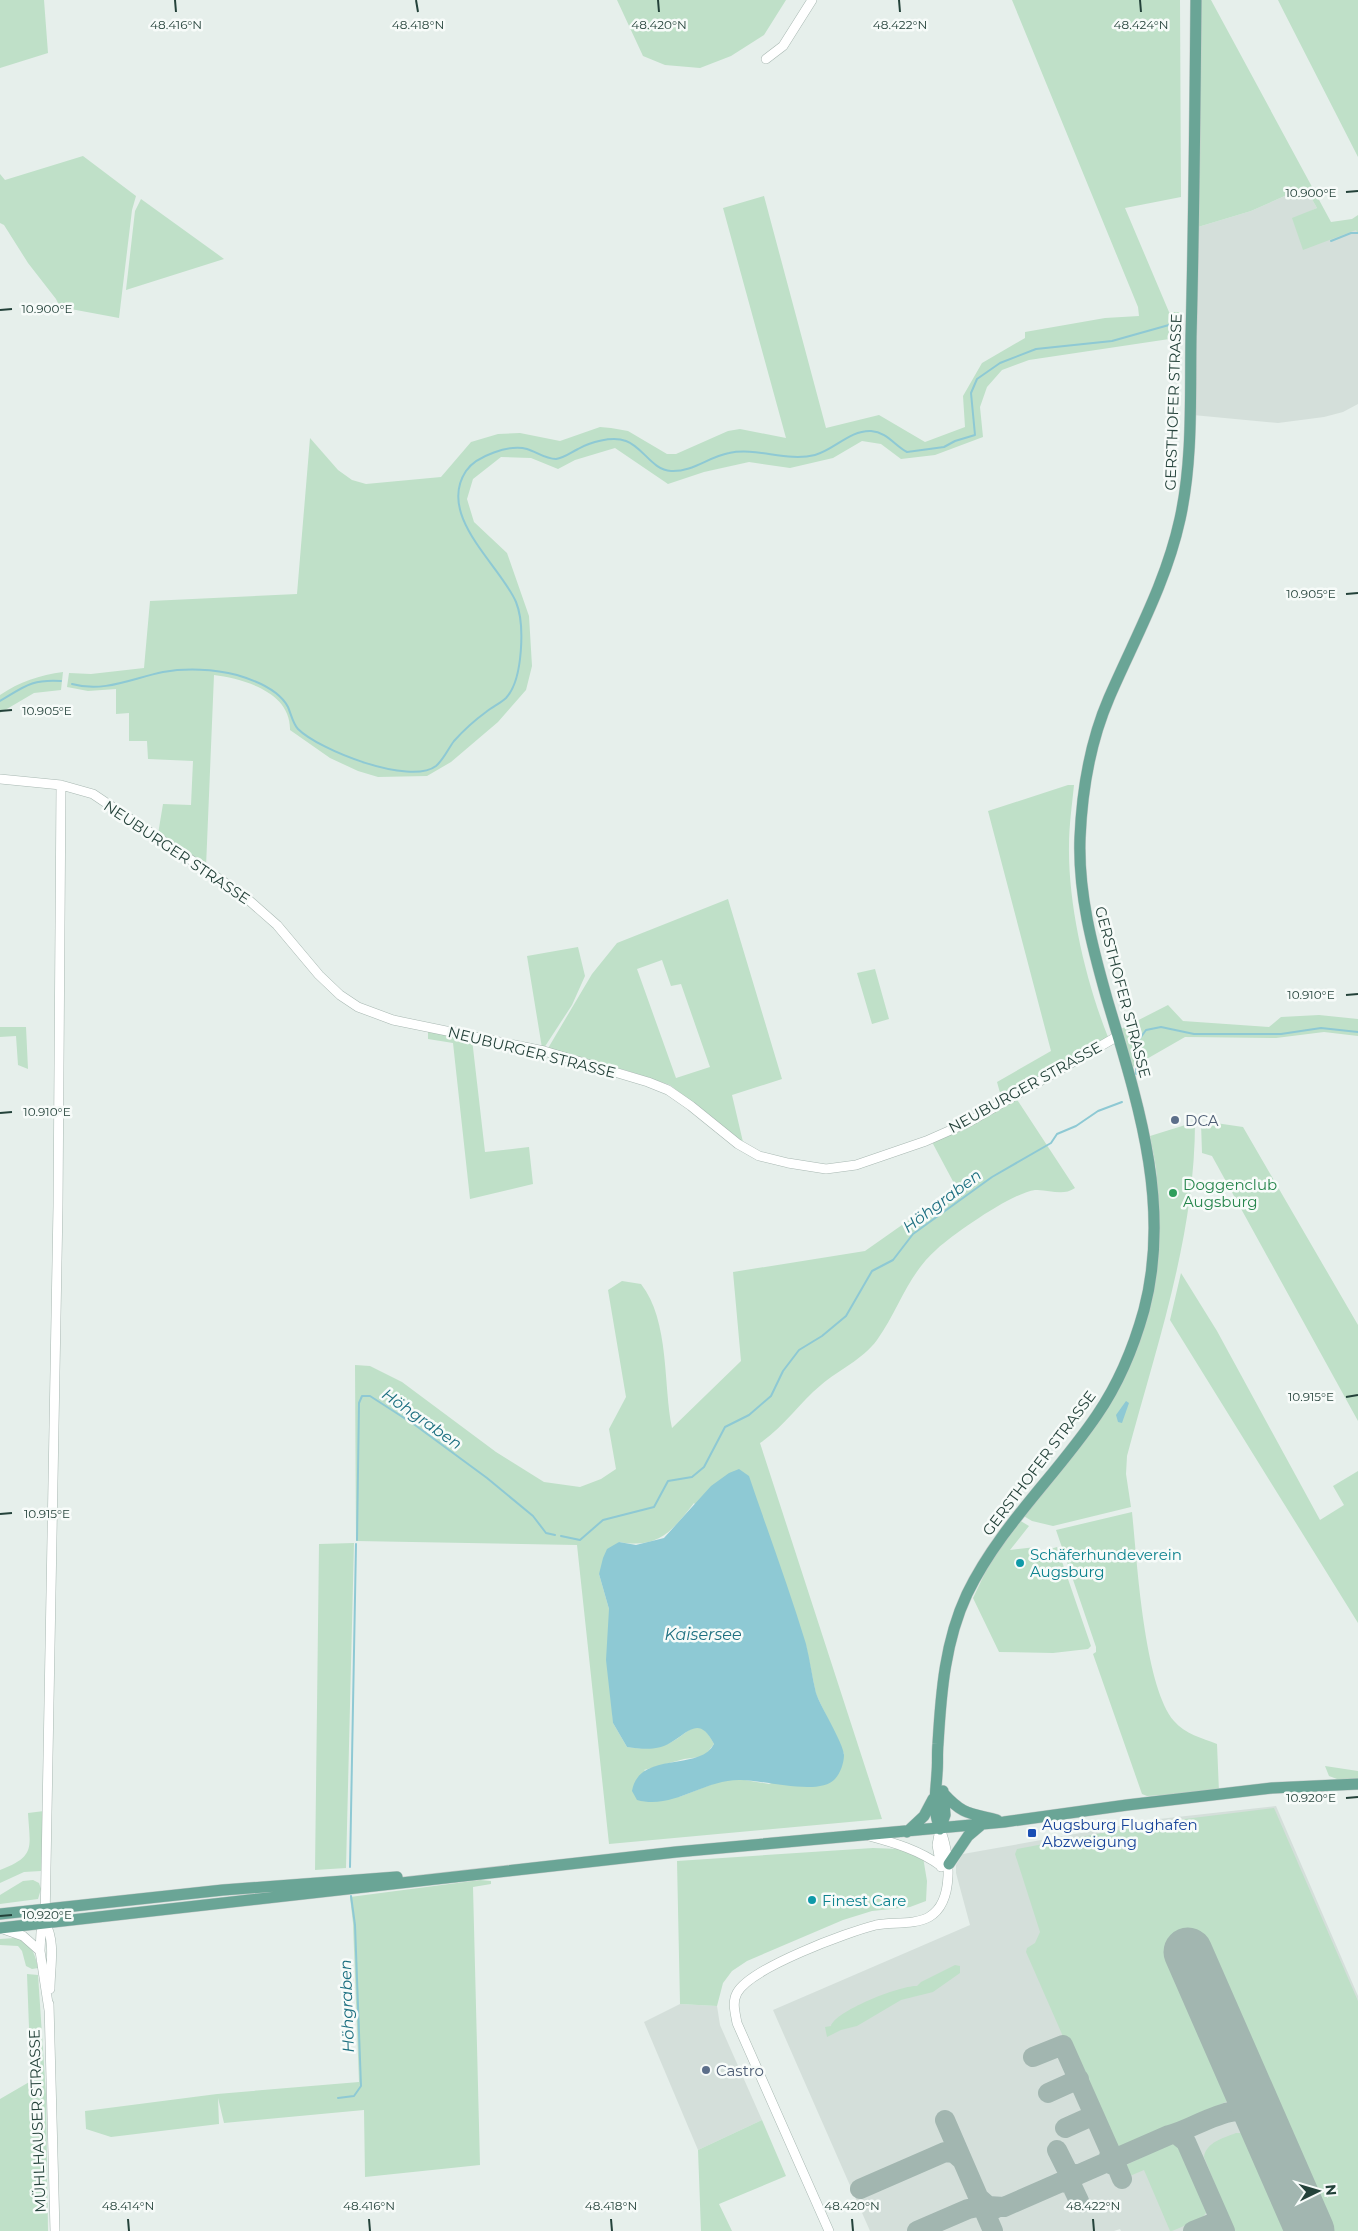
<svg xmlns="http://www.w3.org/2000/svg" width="1358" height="2231" font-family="Montserrat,sans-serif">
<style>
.built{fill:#d4dfda}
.green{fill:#bfe0c8;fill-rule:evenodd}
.water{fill:#8ec9d4}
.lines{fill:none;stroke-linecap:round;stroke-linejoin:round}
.stream{stroke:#8ec9d4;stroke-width:2}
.taxiway{stroke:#a2b6b0;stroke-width:20}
.runway{stroke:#a2b6b0;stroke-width:49}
.minor-casing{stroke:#a8b8b2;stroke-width:10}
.major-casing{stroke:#c2cac8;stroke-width:12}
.minor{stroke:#fff;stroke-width:9}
.major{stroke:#6aa596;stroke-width:11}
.ticks{fill:none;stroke:#24423a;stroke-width:2}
.service-dot{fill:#5c6f8a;stroke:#f7fbf9;stroke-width:2}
.leisure-dot{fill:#2e9e5b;stroke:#f7fbf9;stroke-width:2}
.culture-dot{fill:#0f9aa8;stroke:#f7fbf9;stroke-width:2}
.transit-dot{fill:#1a4fb4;stroke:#f7fbf9;stroke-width:2}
.labels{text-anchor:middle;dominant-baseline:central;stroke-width:5;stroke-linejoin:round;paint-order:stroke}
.street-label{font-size:15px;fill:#24423a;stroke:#f7fbf9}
.service-label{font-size:15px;fill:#4e5e75;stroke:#f7fbf9;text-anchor:start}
.leisure-label{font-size:15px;fill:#27864d;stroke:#f7fbf9;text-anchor:start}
.culture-label{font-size:15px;fill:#0d838f;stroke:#f7fbf9;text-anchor:start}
.transit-label{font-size:15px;fill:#164399;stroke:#f7fbf9;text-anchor:start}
.water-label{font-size:16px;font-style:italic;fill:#1c6f80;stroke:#f7fbf9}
.ticks-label{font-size:12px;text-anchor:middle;fill:#24423a;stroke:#f7fbf9;stroke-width:5;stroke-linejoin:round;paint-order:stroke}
</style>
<rect width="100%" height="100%" fill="#e6efeb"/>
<path class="built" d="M1305 187 1317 208 1293 219 1356 229 1358 234V404L1343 412 1324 417 1278 423 1193 415 1198 227 1251 211Z
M1276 1806 1358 1996V2231H1121L1120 2229 1114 2231H870L773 2010 970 1925 956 1873V1865L963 1854 1159 1819Z
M680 2004 717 2006 720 2025 762 2120 698 2150 644 2022Z"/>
<path class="green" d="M0 0H44L48 53 0 68Z
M617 0H786L764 35 731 56 700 68 665 65 643 56Z
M1012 0H1180L1181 197 1125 208 1169 312H1182L1176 338 1029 360 1002 370 987 387 980 407 983 437 935 455 901 459 881 444 862 441 833 458 790 468 749 462 704 472 668 484 615 448 575 460 558 469 531 458 501 457 473 479 467 499 474 522 507 553 529 616 532 666 526 690 498 722 451 762 427 776 378 777 358 771 330 758 290 730C291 692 244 679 214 675L206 867 158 834 163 804 191 805 193 761 148 759 147 741H129V713L116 714V689L88 691 67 687 69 673 91 674 144 668 150 601 297 594 310 438 338 470 352 480 366 484 441 477 471 442 498 434 520 433 560 441 600 427 611 428 628 431 667 454H676L728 431 740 429 786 438 723 208 764 196 826 428 879 415 925 442 965 427 963 396 982 363 1025 338V332L1105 318 1139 316 1138 307Z
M1200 0H1211L1331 222 1352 219 1358 215V234L1356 230 1303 250 1292 218 1317 208 1305 187 1251 211 1198 227Z
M1278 0H1358V157L1285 14Z
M83 156 136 196 132 210 119 318 60 307 56 299 28 263 4 225 0 223V174L5 180Z
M141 199 220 256 224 259 126 290 135 211Z
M63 672 61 690 34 693 0 713V695C19 682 40 675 63 672Z
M1068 785H1074C1072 805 1069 826 1069 846 1068 906 1086 982 1108 1037L1002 1100 997 1082 1051 1051 988 811Z
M728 899 782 1079 732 1095 743 1142 670 1085 625 1070 547 1050 592 974 617 943ZM662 960 671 986 681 984 710 1067 676 1078 637 969Z
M578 947 585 976 572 1005 544 1048H542L527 956Z
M875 969 889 1019 872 1024 857 973Z
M1168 1005 1183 1021 1269 1027 1281 1017 1319 1015 1358 1019V1036L1324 1032 1276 1038 1185 1037 1131 1068 1121 1029Z
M0 1027H26L28 1069 18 1065 16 1036 0 1037Z
M428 1030 472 1039 485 1152 529 1147 533 1184 470 1199 453 1043 428 1039Z
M1016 1098 1075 1188C1062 1197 1049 1189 1035 1190 1012 1193 955 1233 937 1249 908 1274 899 1309 877 1340 862 1360 840 1369 821 1385 799 1403 784 1427 760 1443L882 1819 609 1844 577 1545 356 1541 355 1365 370 1366 402 1382 496 1452 544 1482 580 1487 601 1479 616 1469 609 1429 626 1397 608 1290 622 1281 641 1284C670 1321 663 1385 672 1428L741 1361 733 1272 865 1251 956 1187 932 1142ZM694 1503 806 1646 816 1694 844 1754 769 1784 745 1780H723L679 1797 644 1770 684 1759 700 1757 707 1753 714 1744C697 1710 687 1737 667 1744 652 1749 642 1749 627 1747L613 1723 609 1609 599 1574 619 1542C659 1549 672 1531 694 1503Z
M1195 1122C1195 1237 1156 1347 1127 1456L1126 1474 1131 1507 1053 1526 1032 1521 1022 1515 1130 1363 1159 1218 1156 1168 1150 1136Z
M1209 1122 1243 1127 1358 1325V1421L1212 1156 1202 1153 1201 1123Z
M1181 1273 1217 1331 1320 1520 1344 1505 1333 1486 1358 1471V1623L1170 1320Z
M1132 1512C1137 1560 1144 1686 1174 1721 1185 1734 1202 1738 1217 1744L1219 1792 1147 1796 1142 1794 1093 1654 1096 1652V1647L1056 1530Z
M1019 1520 1029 1526 1010 1550 1036 1547 1038 1553 1057 1547 1091 1646 1088 1649 1053 1653 999 1652 973 1598 994 1554Z
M354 1543 346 1868 315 1870 319 1544Z
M1325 1766 1358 1771V1779H1337L1329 1776Z
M1274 1808 1358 2001V2231H1328L1203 1944 1173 1958 1231 2091V2098L1228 2101 1116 2150 1111 2146 1026 1952 1027 1948 1035 1943 1040 1932 1015 1854 1017 1849 1160 1822Z
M44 1811V1863L41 1871 24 1872 0 1883V1870C36 1856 30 1848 28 1813Z
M873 1848 899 1849 923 1857 927 1881 926 1901 910 1907 872 1911 843 1920 747 1961 732 1971 723 1983 717 2006 680 2004 677 1861Z
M33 1880 39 1883 41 1889 38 1899 0 1904V1895L23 1881Z
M480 1880 491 1881V1884L473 1887 480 2165 365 2177 364 2110 224 2123 218 2098 219 2124 111 2137 86 2129 85 2111 217 2094 359 2082 353 1923 350 1897Z
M15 1938C31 1942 35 1953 38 1968L32 1969 26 1966 22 1951 18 1946 0 1945V1939Z
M955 1965 960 1966V1973L933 1992 901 2000 857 2026 841 2030 827 2037 825 2027 831 2026C835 2011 901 1985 917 1986L921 1982Z
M27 1974 38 1975 46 2094 48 2231H0V2099L31 2081Z
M762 2120 786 2176 719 2204 732 2231H701L698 2150Z
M1236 2133H1246L1254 2142 1293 2231H1234L1204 2157C1206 2142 1224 2138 1236 2133Z
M1170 2144 1177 2145 1180 2148 1206 2209V2213L1201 2219 1172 2231H1170L1144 2170 1125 2178 1122 2167Z"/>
<path class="water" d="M1126 1401 1129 1403 1122 1423 1118 1422 1116 1415Z
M739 1469 749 1476C768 1532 789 1588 806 1644 810 1660 812 1677 816 1693 821 1708 843 1742 844 1755 844 1763 840 1774 835 1779 819 1797 761 1779 739 1780 703 1780 673 1810 637 1800L632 1791C639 1750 700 1772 714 1744 699 1715 689 1732 670 1743 657 1751 642 1749 627 1747L613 1723 606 1660 609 1609 599 1574 603 1558 607 1549 619 1542 636 1545 664 1538 711 1486 729 1473Z"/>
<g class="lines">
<path class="stream" d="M1331 241 1351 233H1358
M72 684C104 693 133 678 163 672 186 668 214 669 237 675 254 680 279 690 288 707 291 714 293 724 298 729 319 750 410 786 436 766 444 759 448 749 454 741 463 731 475 720 486 712 492 707 501 703 506 698 523 680 525 624 516 602 501 566 436 516 466 471 476 456 510 444 527 449 537 452 545 459 556 459 564 458 570 453 578 449 590 442 612 436 626 441 643 447 652 470 671 471 693 472 708 457 729 453 757 447 786 462 815 455 834 450 850 430 871 431 887 432 894 445 907 452L944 447 955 441 975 435 971 393 977 379 1000 363 1036 349 1112 341 1176 323
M0 701C24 687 31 679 61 681
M1136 1074 1138 1041 1146 1030 1161 1027 1194 1034H1281L1321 1028 1358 1032
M561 1536 580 1540 603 1520 654 1507 668 1481 692 1477 704 1467 725 1427 749 1415 771 1396 783 1371 799 1350 822 1336 846 1316 872 1271 893 1260 913 1234 992 1177 1051 1143 1057 1134 1076 1126 1098 1111 1122 1102
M357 1540 359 1403 362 1396H370L415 1425 487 1478 533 1516 546 1533 555 1535
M350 1867 356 1544
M338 2098 354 2096 361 2086 355 1925 351 1896"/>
<path class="taxiway" d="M1033 2057 1063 2045 1110 2151 1109 2158 1106 2162 1117 2167 1122 2179
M1048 2093 1079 2079
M945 2120 993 2231
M1065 2128 1094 2115
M1176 2134 1186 2142 1225 2231
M1057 2150 1068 2172 1078 2175
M1061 2182 1071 2184 1079 2201
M860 2189 945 2152 954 2153 962 2160
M979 2198 988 2206 1004 2207 1169 2135C1195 2130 1242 2092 1262 2123L1295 2199
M917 2231 968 2209 978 2207 995 2209
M1193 2231 1213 2223 1224 2229"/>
<path class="runway" d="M1188 1952 1310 2231"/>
<g class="minor-casing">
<path id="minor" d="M766 59 783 46 812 0
M0 779 61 785 93 794 243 895 277 925 319 975 340 995 358 1007 393 1020 544 1051 648 1082 668 1090 691 1106 738 1144 759 1156 788 1163 826 1169 856 1165 926 1141 969 1122 1118 1036
M940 1829 937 1845 941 1867
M869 1836C895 1843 919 1850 941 1866
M45 1923C56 1941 50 1968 50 1989
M3 1929 23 1936 40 1951
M49 2004 55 2231
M49 2010 40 1951 41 1932 45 1923 58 1206 61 785
M829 2231 737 2023C735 2012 732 2002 737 1993 750 1968 848 1932 876 1925 892 1922 915 1925 929 1917 955 1902 950 1852 940 1829"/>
</g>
<g class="major-casing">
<path id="major" d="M943 1793C963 1815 969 1813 997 1820
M940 1829C932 1809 936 1793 937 1773 938 1763 937 1753 938 1744 941 1692 945 1641 967 1594 1000 1526 1056 1476 1097 1415 1119 1383 1134 1346 1144 1310 1172 1204 1137 1100 1107 999 1092 946 1078 893 1080 838 1082 790 1090 742 1109 698 1135 638 1166 583 1180 519 1193 460 1190 397 1191 337 1194 225 1195 112 1196 0
M940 1829 945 1815 943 1791
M907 1832 924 1816 933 1799
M949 1864 968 1836 981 1825
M0 1914 223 1890 397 1877
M0 1928 676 1852 1004 1822 1127 1805 1272 1788 1358 1784"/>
</g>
<use href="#minor" class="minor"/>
<use href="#major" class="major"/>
</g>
<path class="ticks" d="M175 0 176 12M416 0 418 12M658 0 659 12M899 0 900 12M1140 0 1141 12M1346 192 1358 191M0 310 12 309M1346 594 1358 593M0 711 12 710M1346 995 1358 994M0 1113 12 1112M1346 1397 1358 1395M0 1514 12 1513M1346 1798 1358 1797M0 1916 12 1915M128 2219 129 2231M369 2219 370 2231M611 2219 612 2231M852 2219 853 2231M1093 2219 1094 2231"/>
<g class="service-dot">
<circle cx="1175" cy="1120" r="5"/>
<circle cx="706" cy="2070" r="5"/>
</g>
<circle class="leisure-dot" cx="1173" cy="1193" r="5"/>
<g class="culture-dot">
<circle cx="1020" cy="1563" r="5"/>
<circle cx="812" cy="1900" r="5"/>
</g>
<rect class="transit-dot" x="1027" y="1828" width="10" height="10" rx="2.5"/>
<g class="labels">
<g class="street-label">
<text transform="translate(1173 402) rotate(-88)">GERSTHOFER STRASSE</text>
<text transform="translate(177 852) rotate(34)">NEUBURGER STRASSE</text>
<text transform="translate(1123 992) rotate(75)">GERSTHOFER STRASSE</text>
<text transform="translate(532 1052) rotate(14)">NEUBURGER STRASSE</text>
<text transform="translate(1025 1087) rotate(-29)">NEUBURGER STRASSE</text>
<text transform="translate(1039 1463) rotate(-53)">GERSTHOFER STRASSE</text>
<text transform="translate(37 2121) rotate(-92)">MÜHLHAUSER STRASSE</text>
</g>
<g class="service-label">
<text x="1185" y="1120">DCA</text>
<text x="716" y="2070">Castro</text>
</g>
<g class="leisure-label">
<text x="1183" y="1184">Doggenclub<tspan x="1183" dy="17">Augsburg</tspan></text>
</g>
<g class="culture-label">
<text x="1030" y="1554">Schäferhundeverein<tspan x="1030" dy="17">Augsburg</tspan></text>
<text x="822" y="1900">Finest Care</text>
</g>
<g class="transit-label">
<text x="1042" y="1824">Augsburg Flughafen<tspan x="1042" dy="17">Abzweigung</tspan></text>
</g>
<g class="water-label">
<text transform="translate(942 1201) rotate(-37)">Höhgraben</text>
<text transform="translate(422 1419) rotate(35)">Höhgraben</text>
<text x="703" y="1634">Kaisersee</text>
<text transform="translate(347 2006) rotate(-92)">Höhgraben</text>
</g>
</g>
<g class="ticks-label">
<text x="176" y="29">48.416°N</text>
<text x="418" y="29">48.418°N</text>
<text x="659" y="29">48.420°N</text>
<text x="900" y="29">48.422°N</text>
<text x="1141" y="29">48.424°N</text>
<text x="1311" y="197">10.900°E</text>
<text x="47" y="313">10.900°E</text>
<text x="1311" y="598">10.905°E</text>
<text x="47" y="715">10.905°E</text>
<text x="1311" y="999">10.910°E</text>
<text x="47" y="1116">10.910°E</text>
<text x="1311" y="1401">10.915°E</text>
<text x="47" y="1518">10.915°E</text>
<text x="1311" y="1802">10.920°E</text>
<text x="47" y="1919">10.920°E</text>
<text x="128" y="2210">48.414°N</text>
<text x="369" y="2210">48.416°N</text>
<text x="611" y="2210">48.418°N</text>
<text x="852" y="2210">48.420°N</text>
<text x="1093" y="2210">48.422°N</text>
</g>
<g transform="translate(1318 2191) rotate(85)" stroke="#f7fbf9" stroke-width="4" paint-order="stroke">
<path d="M0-4L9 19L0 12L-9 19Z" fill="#24423a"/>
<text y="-8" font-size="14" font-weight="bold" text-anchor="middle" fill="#24423a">N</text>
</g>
</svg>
